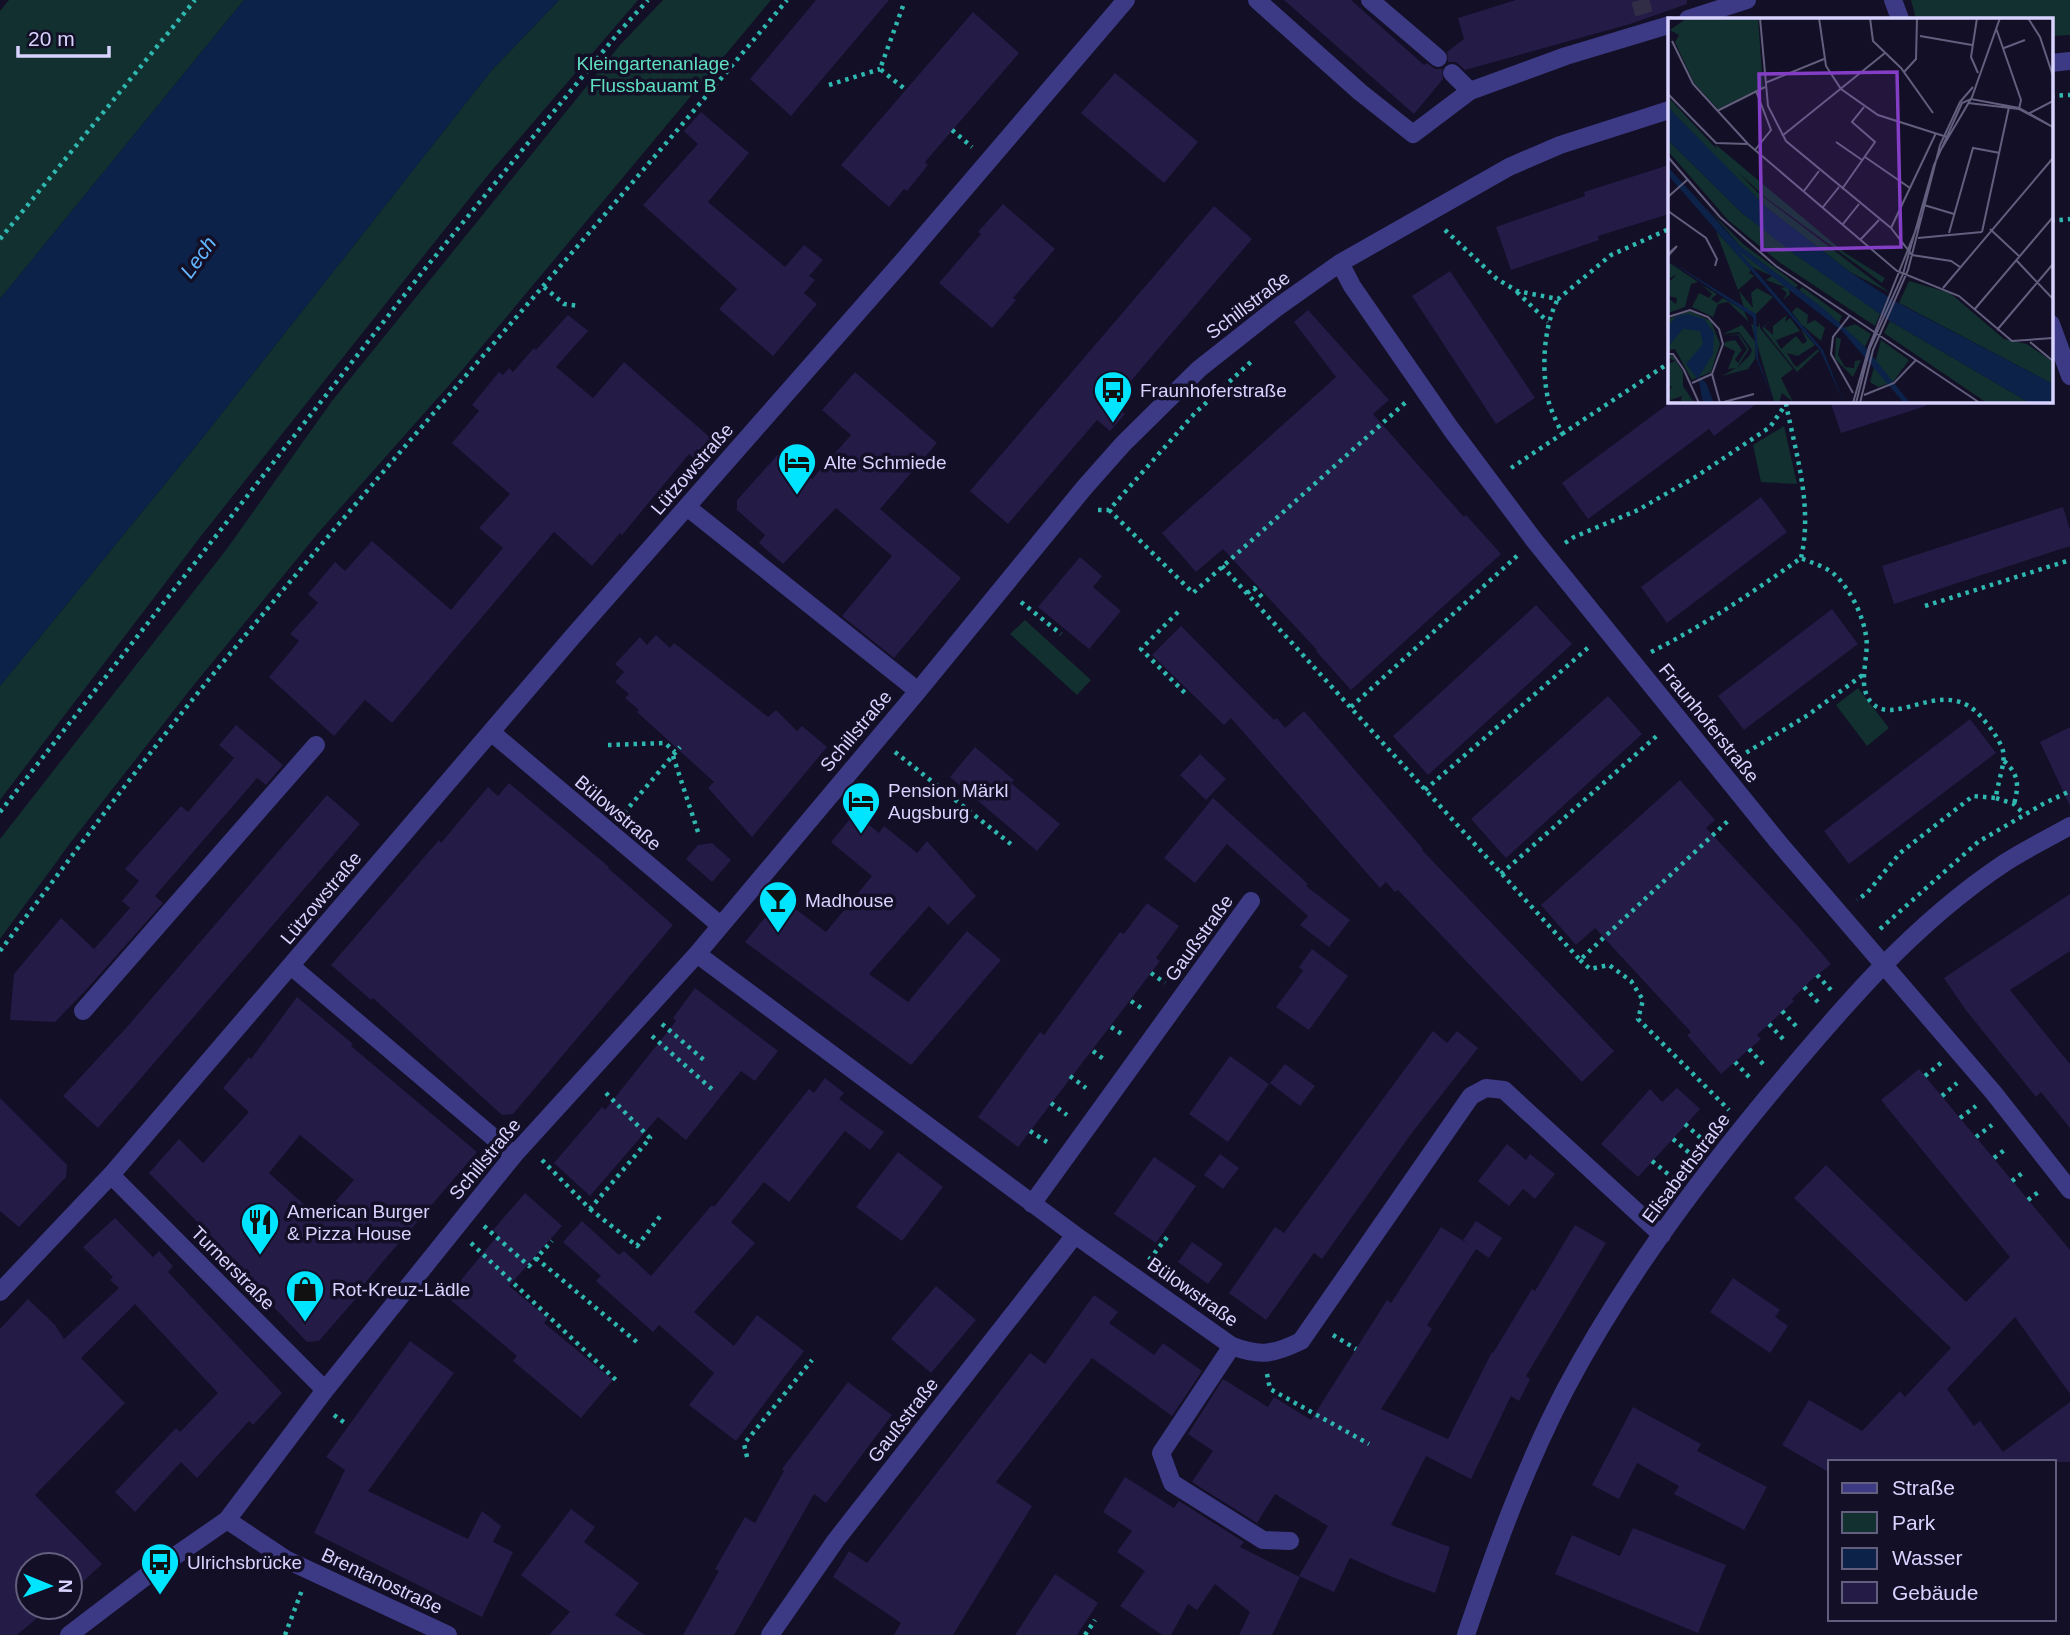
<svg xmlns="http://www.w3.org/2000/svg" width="2070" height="1635" font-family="Helvetica,sans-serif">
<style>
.green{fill:#12302f}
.water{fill:#0c2248}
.building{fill:#241b47;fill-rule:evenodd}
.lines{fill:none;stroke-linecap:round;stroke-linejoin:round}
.minor-tunnel{stroke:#312d47;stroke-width:18;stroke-dasharray:18 9;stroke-linecap:butt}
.path{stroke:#2fb8b0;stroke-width:4.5;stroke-dasharray:3.5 5;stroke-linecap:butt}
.minor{stroke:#3d3a85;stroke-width:18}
.labels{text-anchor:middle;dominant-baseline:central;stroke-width:7;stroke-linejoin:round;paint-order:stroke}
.park-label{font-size:19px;fill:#5fe0c0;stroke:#130f26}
.street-label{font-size:19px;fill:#d9d4ff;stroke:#130f26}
.poi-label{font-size:19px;fill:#d9d4ff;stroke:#130f26;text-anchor:start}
.water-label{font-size:21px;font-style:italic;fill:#62b6ff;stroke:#130f26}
.inset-road{fill:none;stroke:#625e7d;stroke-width:2}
.view{fill:#843dc5;fill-opacity:0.15;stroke:#843dc5;stroke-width:3.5}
.inset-edge{fill:none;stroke:#d9d4ff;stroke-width:3.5}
</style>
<rect width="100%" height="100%" fill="#130f26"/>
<path class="green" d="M9 0H244L0 299V11Z
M559 0H638L488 175 201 536 0 800V686L200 441 491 71Z
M663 0H771L458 375 319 532 193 686 71 842 0 939V839L226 550 332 401 620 45Z
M1911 0H2070V35L2051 36V19H1916Z
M1784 426 1797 484 1761 482 1753 445Z
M1025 620 1091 680 1077 695 1010 634Z
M1858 688 1889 728 1867 746 1836 705Z"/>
<path class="water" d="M244 0H559L491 71 200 441 0 686V299Z"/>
<path class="building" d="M816 0H889L791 116 750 79Z
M1284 0H1351L1424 65 1427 63 1435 69H1442L1443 79 1414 114Z
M1516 0H1687V4L1630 24 1465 70 1456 62H1448L1447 52 1464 39 1458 18Z
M973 12 1019 53 925 162 928 165 907 191 904 189 889 207 841 165Z
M1115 73 1198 142 1164 183 1081 113Z
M701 112 749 153 708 202 785 267 804 245 823 260 809 276 815 280 804 293 817 304 773 356 719 309 737 289 643 205 698 144 684 131Z
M1669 165V214L1598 236 1599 240 1511 270 1496 227 1585 196 1584 192Z
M1003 204 1055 249 1013 298 1016 300 992 328 939 283 981 234 978 232Z
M1214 206 1252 239 1112 403 1125 414 1110 431 1097 420 1008 524 970 491Z
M1450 271 1535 398 1496 424 1412 296Z
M1308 310 1389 400 1373 414 1464 517 1466 515 1501 554 1351 690 1316 651 1317 650 1223 549 1196 572 1162 533 1336 377 1294 322Z
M568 315 588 331 556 367 593 398 624 362 714 441 697 461 689 454 622 535 620 533 592 566 554 532 392 723 365 700 334 736 269 677 299 641 290 634 318 603 308 594 335 562 345 571 372 541 451 610 503 548 479 528 510 494 452 443 479 411 472 405 499 372 503 375 509 368 513 372 534 348 536 350Z
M855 372 937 443 880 509 961 578 894 658 842 616 892 556 836 508 783 564 759 543 765 535 737 510V500L781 451 812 479 851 435 822 410Z
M1672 401H1760L1714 436 1709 429 1588 519 1562 483Z
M1830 401H1925L1926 406 1841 433Z
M1761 497 1787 532 1667 623 1641 587Z
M2063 507 2070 530V546L1894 604 1882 566Z
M1080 557 1102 576 1093 587 1121 611 1089 649 1038 607Z
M1536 605 1572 644 1428 775 1393 736Z
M1832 609 1858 644 1744 730 1718 696Z
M1181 626 1274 720 1277 718 1285 728 1304 711 1423 849 1422 850 1614 1051 1582 1082 1398 890 1395 892 1386 882 1380 888 1231 718 1224 725 1152 655Z
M656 635 670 648 674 643 768 717 776 710 797 731 802 726 827 747 752 837 708 788 714 782 637 712 639 710 625 698 629 694 615 682 624 672 615 664 640 637 647 645Z
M1608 696 1642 734 1506 858 1471 819Z
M1970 719 1996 753 1849 864 1824 831Z
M236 725 283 765 266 785 257 778 155 896 163 903 86 990 55 1022 10 1020 14 974 61 918 94 949 130 908 122 901 139 881 125 869 181 806 188 812 234 758 219 745Z
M2070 727V806L2040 742Z
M975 747 1014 780 1011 783 1060 824 1037 851 950 777Z
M1200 754 1226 779 1206 800 1180 775Z
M1680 780 1715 820 1706 828 1796 924 1831 964 1810 981 1792 999 1794 1001 1757 1035 1761 1039 1721 1074 1687 1035 1691 1032 1595 928 1576 945 1541 905Z
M509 783 609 867 608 868 673 925 513 1114 502 1115 373 998 371 1000 331 965 439 840 441 843 488 787 498 796Z
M327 795 360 824 98 1128 63 1096 126 1028Z
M1213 798 1308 884 1306 886 1350 920 1329 947 1300 925 1308 916 1227 844 1195 883 1164 858Z
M855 813 879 833 884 826 917 853 927 841 976 896 948 925 929 906 869 974 908 1002 967 931 1001 960 911 1065 745 942 781 898 826 932 872 876 831 842Z
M712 843 731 860 712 882 686 859 698 845Z
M2070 894V951L2010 990 2070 1064V1128L2041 1092 2036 1097 1965 1009 1944 978Z
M1147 903 1179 926 1156 958 1160 961 1018 1147 978 1117 1040 1032 1044 1035 1120 932 1124 934Z
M1312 949 1348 976 1309 1030 1276 1007 1303 971 1299 967Z
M695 988 778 1051 755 1081 741 1071 686 1140 658 1117 590 1196 554 1163 602 1107 605 1110 676 1021 673 1018Z
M297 997 353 1044 351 1046 477 1152 380 1265 362 1287 364 1289 319 1341 307 1342 269 1302 273 1299 222 1251 224 1249 149 1173 179 1139 203 1163 249 1112 223 1088 249 1057 251 1059ZM300 1135 354 1180 320 1219 269 1173Z
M1433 1031 1447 1043 1457 1031 1478 1048 1411 1134 1322 1259 1314 1253 1266 1320 1229 1293 1275 1227 1284 1233Z
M1230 1056 1269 1084 1228 1142 1189 1114Z
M1285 1064 1315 1086 1300 1106 1270 1083Z
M1919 1069 2070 1250V1394L2015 1317 1947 1389 1974 1426 1980 1421 2003 1452 2070 1402V1462H1830V1473L1782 1445 1809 1400 1862 1431 1900 1391 1905 1397 1951 1348 1794 1198 1826 1165 1966 1302 2010 1257 1881 1100Z
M825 1078 844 1093 839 1099 884 1132 870 1150 845 1131 789 1202 764 1182 731 1222 755 1243 694 1312 734 1346 757 1315 804 1351 736 1441 689 1405 714 1373 659 1325 653 1332 596 1281 601 1276 563 1242 582 1221 619 1255 624 1251 651 1276 712 1205 714 1207 809 1089 814 1093Z
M1677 1088 1700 1109 1638 1177 1601 1144 1650 1089 1662 1102Z
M0 1098 67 1165 66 1177 19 1227 0 1211Z
M1507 1144 1526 1160 1530 1154 1555 1174 1535 1199 1523 1189 1509 1206 1478 1181Z
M898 1152 943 1187 902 1241 856 1207Z
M1220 1154 1239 1168 1223 1189 1204 1175Z
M1154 1157 1196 1186 1156 1243 1114 1214Z
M525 1193 562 1226 509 1286 548 1318 544 1323 613 1380 581 1418 513 1361 517 1356 447 1297 498 1235 493 1230Z
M115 1218 153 1257 159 1251 173 1266 168 1272 282 1393 253 1425 249 1421 197 1478 181 1462 135 1512 115 1492 176 1428 180 1432 218 1393 135 1304 81 1358 125 1403 35 1495 102 1564 70 1594V1565H28V1607H50L17 1635H0V1329L28 1299 55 1325 64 1339 119 1288 110 1280 113 1277 83 1247Z
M1476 1221 1502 1238 1489 1258 1476 1249 1427 1325 1432 1329 1381 1409 1448 1439 1492 1352 1493 1353 1532 1289 1535 1291 1575 1225 1606 1243 1526 1376 1530 1379 1519 1401 1511 1396 1471 1479 1426 1456 1391 1525 1450 1547 1435 1593 1392 1577 1350 1558 1334 1592 1299 1576 1328 1526 1275 1494 1257 1523 1192 1482 1213 1451 1188 1434 1223 1379 1268 1407 1274 1397 1311 1420 1387 1300 1391 1303 1441 1227 1470 1245 1463 1240Z
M1192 1242 1223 1264 1208 1284 1178 1262Z
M1733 1278 1780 1310 1775 1317 1788 1326 1770 1353 1710 1312Z
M936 1286 976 1320 931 1373 891 1339Z
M1094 1295 1118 1312 1109 1323 1154 1355 1163 1343 1202 1371 1172 1416 1092 1358 996 1482 1032 1506 953 1635H894L901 1623 833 1577 849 1551 867 1563 1030 1353 1045 1364Z
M410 1341 454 1373 368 1491 468 1539 482 1511 501 1526 493 1542 513 1552 482 1617 314 1533 345 1470 326 1457Z
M848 1382 892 1415 826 1503 814 1494 734 1635H683L719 1571 715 1569 745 1517 755 1523 784 1471 782 1469Z
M1633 1407 1701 1444 1697 1451 1767 1487 1744 1530 1674 1494 1679 1486 1637 1463 1619 1499 1592 1485Z
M1125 1477 1174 1508 1179 1501 1244 1542 1240 1547 1300 1577 1272 1635H1239L1250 1612 1215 1584 1197 1610 1188 1604 1171 1635H1162L1120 1606 1145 1571 1117 1552 1132 1531 1103 1512Z
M571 1509 595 1527 584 1542 639 1583 615 1615 645 1635H549L570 1612 521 1575Z
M1633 1528 1726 1565 1698 1633 1555 1574 1572 1535 1620 1556Z
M1055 1574 1098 1603 1077 1635H1015Z"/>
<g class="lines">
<path class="minor-tunnel" d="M1640 0 1644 14"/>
<path class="path" d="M903 6 880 69 906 90
M829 85 880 69
M2051 96 2070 95
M952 130 972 147
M2051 221 2070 219
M1445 230 1497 279 1517 291 1558 299 1611 255 1669 229
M0 239 195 0
M544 287 564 304 580 306
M1517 292 1548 322
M1562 434 1669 363
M1511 468 1562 434C1558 424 1552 413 1549 403 1541 372 1543 327 1558 299
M1098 510H1109L1195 413 1253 360
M1109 510 1193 593 1406 402
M1565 543 1574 537 1638 510 1697 476 1770 427 1786 404C1796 454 1813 507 1801 558
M1222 566 1580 960 1730 819
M1247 593 1254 588 1262 597
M1021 602 1061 634
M1925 606 2070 560
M1178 612 1141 649 1185 693
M1651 652C1705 625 1753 592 1801 558 1812 563 1827 567 1835 575 1850 589 1863 615 1866 636 1870 657 1855 688 1873 704 1898 727 1946 673 1983 719 1990 727 2000 740 2003 751 2006 762 1997 784 1996 798L1973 796 1900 853 1867 893 1857 900
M1351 707 1518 555
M608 745 665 743 675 752
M895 752 1012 845
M673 756 698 832
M1739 757 1808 715 1864 674
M2004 761C2019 774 2019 786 2014 804
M1425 790 1590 646
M1996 798 2014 804 2024 814
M0 812 424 270 619 32 648 0
M624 813 680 747
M1501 874 1660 733
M1880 929 1978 842 2043 804 2070 791
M0 951C74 854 146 755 224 661 408 438 602 222 787 0
M1580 960 1590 969 1609 965 1631 981 1643 1000 1638 1019 1729 1110
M1151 973 1165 983
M1817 975 1831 990
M1804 987 1818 1002
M1131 1001 1144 1010
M1782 1011 1796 1026
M662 1024 704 1060
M1769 1024 1785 1041
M1111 1027 1125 1036
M652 1036 714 1091
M1749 1049 1765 1066
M1093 1051 1106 1061
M1735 1062 1751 1079
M1070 1076 1086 1088
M1925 1076 1941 1063
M1942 1096 1957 1083
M1051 1103 1067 1115
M1960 1118 1976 1106
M1685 1124 1703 1140
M1030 1131 1047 1142
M1976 1137 1992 1125
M1673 1139 1693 1156
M1994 1158 2007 1148
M542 1160 590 1209 650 1138 603 1090
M1652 1161 1673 1178
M2012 1181 2025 1171
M2028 1200 2041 1190
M590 1209 637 1246 662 1214
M484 1226 529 1266 552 1241
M471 1243 616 1380
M536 1258 638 1343
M1149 1260 1168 1236
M1333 1335 1356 1349
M1267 1374 1270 1389 1369 1444
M334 1415 345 1423
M747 1457 744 1444 812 1360
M285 1635 302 1590
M1085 1635 1095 1620"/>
<path class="minor" d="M1257 0 1360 92 1413 134 1470 91 1566 56 1669 25
M1370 0 1438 58
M1893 0 1900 19
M1688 19 1747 0
M2051 63 2070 61
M1452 73 1470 91
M1340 263 1352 286 1451 429 1534 540 1779 843 1993 1092 2070 1190
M2051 324 2070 376
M687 507 918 691
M491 732 720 925
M697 954 1075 1235 1232 1346C1261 1357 1274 1354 1301 1341L1471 1096 1486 1088 1504 1090 1662 1235
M291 966 514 1155
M83 1011 316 745
M111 1175 325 1390
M1032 1204 1251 901
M0 1292 111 1175 574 635 902 262 1126 0
M1232 1346 1161 1453 1172 1483 1263 1540 1290 1541
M227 1520 287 1560 448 1635
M69 1635 149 1574 227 1520 325 1390 514 1155 697 954 918 691 1084 488 1123 444 1199 369 1275 309 1340 263 1509 167 1560 145 1669 110
M770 1635 836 1540 1075 1235
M1466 1635C1494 1552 1524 1469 1565 1390 1621 1284 1693 1187 1769 1095 1840 1010 1912 924 2006 862 2026 849 2049 838 2070 826"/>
</g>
<defs>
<g id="bus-pin" transform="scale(2.0125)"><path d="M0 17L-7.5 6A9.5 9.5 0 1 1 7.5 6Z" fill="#00e5ff" stroke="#130f26"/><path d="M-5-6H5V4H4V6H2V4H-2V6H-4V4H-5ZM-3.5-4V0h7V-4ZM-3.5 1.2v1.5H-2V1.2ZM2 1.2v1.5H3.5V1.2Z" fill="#111"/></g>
<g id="hotel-pin" transform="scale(2.0125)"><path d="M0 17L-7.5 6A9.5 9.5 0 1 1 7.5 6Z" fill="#00e5ff" stroke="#130f26"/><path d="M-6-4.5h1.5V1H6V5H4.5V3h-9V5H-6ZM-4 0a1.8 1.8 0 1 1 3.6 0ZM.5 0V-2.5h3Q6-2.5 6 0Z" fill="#111"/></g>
<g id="bar-pin" transform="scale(2.0125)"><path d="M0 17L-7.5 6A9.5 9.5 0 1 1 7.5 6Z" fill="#00e5ff" stroke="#130f26"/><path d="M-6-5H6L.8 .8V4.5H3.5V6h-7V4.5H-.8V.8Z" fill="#111"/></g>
<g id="restaurant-pin" transform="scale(2.0125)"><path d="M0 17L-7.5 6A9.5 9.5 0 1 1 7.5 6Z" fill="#00e5ff" stroke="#130f26"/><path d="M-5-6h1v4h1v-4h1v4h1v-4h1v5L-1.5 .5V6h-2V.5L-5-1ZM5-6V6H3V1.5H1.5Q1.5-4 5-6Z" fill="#111"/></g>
<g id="shop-pin" transform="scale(2.0125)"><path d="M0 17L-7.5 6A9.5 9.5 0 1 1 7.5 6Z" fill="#00e5ff" stroke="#130f26"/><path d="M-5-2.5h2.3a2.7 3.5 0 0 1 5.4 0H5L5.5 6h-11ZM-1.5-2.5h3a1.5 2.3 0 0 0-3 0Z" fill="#111"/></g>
</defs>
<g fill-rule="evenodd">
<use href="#bus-pin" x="1113" y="390"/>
<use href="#hotel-pin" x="797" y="462"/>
<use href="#hotel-pin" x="861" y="801"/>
<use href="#bar-pin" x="778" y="900"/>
<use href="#restaurant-pin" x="260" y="1222"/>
<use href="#shop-pin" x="305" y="1289"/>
<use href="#bus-pin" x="160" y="1562"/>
</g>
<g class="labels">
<g class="park-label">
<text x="653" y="63">Kleingartenanlage<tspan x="653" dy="22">Flussbauamt B</tspan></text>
</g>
<g class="street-label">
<text transform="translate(1248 305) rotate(-37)">Schillstraße</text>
<text transform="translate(692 469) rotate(-49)">Lützowstraße</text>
<text transform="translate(1709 723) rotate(51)">Fraunhoferstraße</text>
<text transform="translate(856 731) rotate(-50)">Schillstraße</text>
<text transform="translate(618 813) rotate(40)">Bülowstraße</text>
<text transform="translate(321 898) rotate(-50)">Lützowstraße</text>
<text transform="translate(1199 938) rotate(-54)">Gaußstraße</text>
<text transform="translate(485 1159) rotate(-50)">Schillstraße</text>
<text transform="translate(1686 1168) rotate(-53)">Elisabethstraße</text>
<text transform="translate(233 1268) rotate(45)">Turnerstraße</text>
<text transform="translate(1193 1292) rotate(35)">Bülowstraße</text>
<text transform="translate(903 1420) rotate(-52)">Gaußstraße</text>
<text transform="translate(382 1581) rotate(25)">Brentanostraße</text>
</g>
<g class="poi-label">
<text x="1140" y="390">Fraunhoferstraße</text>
<text x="824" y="462">Alte Schmiede</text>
<text x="888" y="790">Pension Märkl<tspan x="888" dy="22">Augsburg</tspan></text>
<text x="805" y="900">Madhouse</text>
<text x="287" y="1211">American Burger<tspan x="287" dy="22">&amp; Pizza House</tspan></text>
<text x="332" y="1289">Rot-Kreuz-Lädle</text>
<text x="187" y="1562">Ulrichsbrücke</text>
</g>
<g class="water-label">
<text transform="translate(198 257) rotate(-54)">Lech</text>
</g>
</g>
<g transform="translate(1668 18)">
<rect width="385" height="385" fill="#130f26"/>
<path d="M19 0H90L95 69 50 91 26 65 7 24 11 17 2 12ZM0 79 89 174 222 275 182 254 99 190 19 110 0 89ZM0 122 74 195 212 296 207 308 111 244 60 202 0 133ZM47 126 177 235 217 260 214 265 97 179 50 135ZM43 194 75 226 130 267 128 270 72 228ZM48 213 83 252 79 259 82 255 86 258 70 272ZM67 230 102 255 125 273 121 271 122 276 115 282 119 275 113 270 117 269 98 262 104 258 84 249ZM0 244 30 264 23 266 17 289 0 295V280L8 286 9 280 0 278V262H3L9 256 0 261ZM241 263 282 275 336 321 359 326 385 344V366L231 285ZM34 267 49 276 43 281 49 285 55 280 76 293 81 304 60 284 50 286 45 299 24 289 31 275 41 280 44 276ZM134 269 174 298 171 305 131 272ZM89 270 105 279 88 296 76 290 71 273 85 290 83 275ZM129 289 140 297 139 306 147 302 157 310 153 323 133 306 124 294ZM22 293 43 303 52 326 43 354 24 362 7 331 0 332V301ZM119 297 117 304 122 300 132 313 108 322 113 331 128 318 135 326 139 323 133 311 147 327 130 338 119 335 126 347 129 349 150 331 151 333 129 354 94 310 104 301 96 309 105 317V308ZM92 303V310L125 351 113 360 125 384 114 375 111 385 106 383 83 306 91 309ZM222 303 362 385H319L216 315ZM187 306 203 316 197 329 176 310ZM74 307 88 325 87 341 80 351 54 358 68 350 60 351 67 333 56 328 57 324 67 322 74 332 67 341 70 345 79 331 70 317 56 318 71 316 81 331 69 350 82 337 84 332 71 314 55 316ZM168 319 173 321 170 337 177 349 186 350 187 343 193 342 185 359 167 341ZM213 322 241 342 225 364 210 369 202 364ZM4 337 15 354V368L25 383H13L14 378 3 382 0 376 4 368 0 369V346L7 343 0 339Z" fill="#12302f"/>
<path d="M0 89 99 190 182 254 228 284 385 366V385H362L222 303 126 236 74 195 0 122ZM0 149 72 228 155 290 197 329 242 385H236L174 313 70 232 155 332 176 385 152 332 0 157ZM0 242 88 296 90 341 107 385 88 340 85 299ZM20 296 36 301 46 315 45 336 31 359 38 365 46 385H35L31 363 18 346 35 326 32 313 15 311 0 329V308L9 298Z" fill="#0c2248"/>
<path class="inset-road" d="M92 0 100 88 118 123 223 210 244 237 283 243 292 249M151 0 158 48 173 71 210 97 279 119M202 0 205 23 233 50 265 95M309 0 303 39 310 55M360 0 372 19 385 58M328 10 353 82 351 91M252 18 304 27M4 23 25 66 80 126 229 253 291 278 344 323 385 320M336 30 357 22M236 54 248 41 249 0M97 65 156 41M0 76 48 125 79 126M300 85 351 91 385 109M49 93 97 69M360 96 385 83M114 118 217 35M168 124 194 142M274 130 304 79 332 0M87 132 103 112 88 73M0 139 52 199 108 248 312 385M197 139 242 170M174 171 207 124 184 104 196 89M136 173 151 153M0 179 19 162M256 187 286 196M155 189 171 169M0 193 38 220 49 241 47 248M175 206 191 186M223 210 268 115M322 211 352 239M314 214 341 89M281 215 305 130 332 135M250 220 314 214M193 221 211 202M0 236 9 228 0 238M349 243 385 281M275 270 385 140M306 292 385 199M182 297 165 319 163 336 185 375M0 299 22 292 40 299 51 311 55 326 44 356 52 385M329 312 385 246M362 324 385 343M0 336H5L16 352 31 385M24 365 44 356M196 377 226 365 248 342M52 385 86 376M185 385 201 329 253 199M188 385 202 330 235 256 266 147 294 85 303 81 351 90 385 109M192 385 205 332 240 252 272 127 292 84 305 69"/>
<path class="view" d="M229 54 233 229 94 232 91 56Z"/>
<rect width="385" height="385" class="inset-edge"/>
</g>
<rect x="1828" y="1460" width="228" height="161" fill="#130f26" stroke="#625e7d" stroke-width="2"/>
<rect x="1842" y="1483" width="35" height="10" fill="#3d3a85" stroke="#625e7d" stroke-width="2"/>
<text x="1892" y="1495" font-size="21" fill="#d9d4ff">Straße</text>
<rect x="1842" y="1512" width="35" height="21" fill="#12302f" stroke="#625e7d" stroke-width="2"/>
<text x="1892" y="1530" font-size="21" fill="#d9d4ff">Park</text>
<rect x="1842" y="1548" width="35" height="21" fill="#0c2248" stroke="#625e7d" stroke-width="2"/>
<text x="1892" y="1565" font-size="21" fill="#d9d4ff">Wasser</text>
<rect x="1842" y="1582" width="35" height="21" fill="#241b47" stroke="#625e7d" stroke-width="2"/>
<text x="1892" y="1600" font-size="21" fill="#d9d4ff">Gebäude</text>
<g transform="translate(49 1586) rotate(91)"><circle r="33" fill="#130f26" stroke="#625e7d" stroke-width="2"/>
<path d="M0-5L12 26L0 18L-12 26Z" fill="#00e5ff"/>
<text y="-10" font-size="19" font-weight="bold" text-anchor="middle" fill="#d9d4ff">N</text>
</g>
<path d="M18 46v10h91v-10" fill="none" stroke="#d9d4ff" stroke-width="3.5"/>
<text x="28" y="46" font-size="21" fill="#d9d4ff" stroke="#130f26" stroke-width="5" paint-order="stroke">20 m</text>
</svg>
